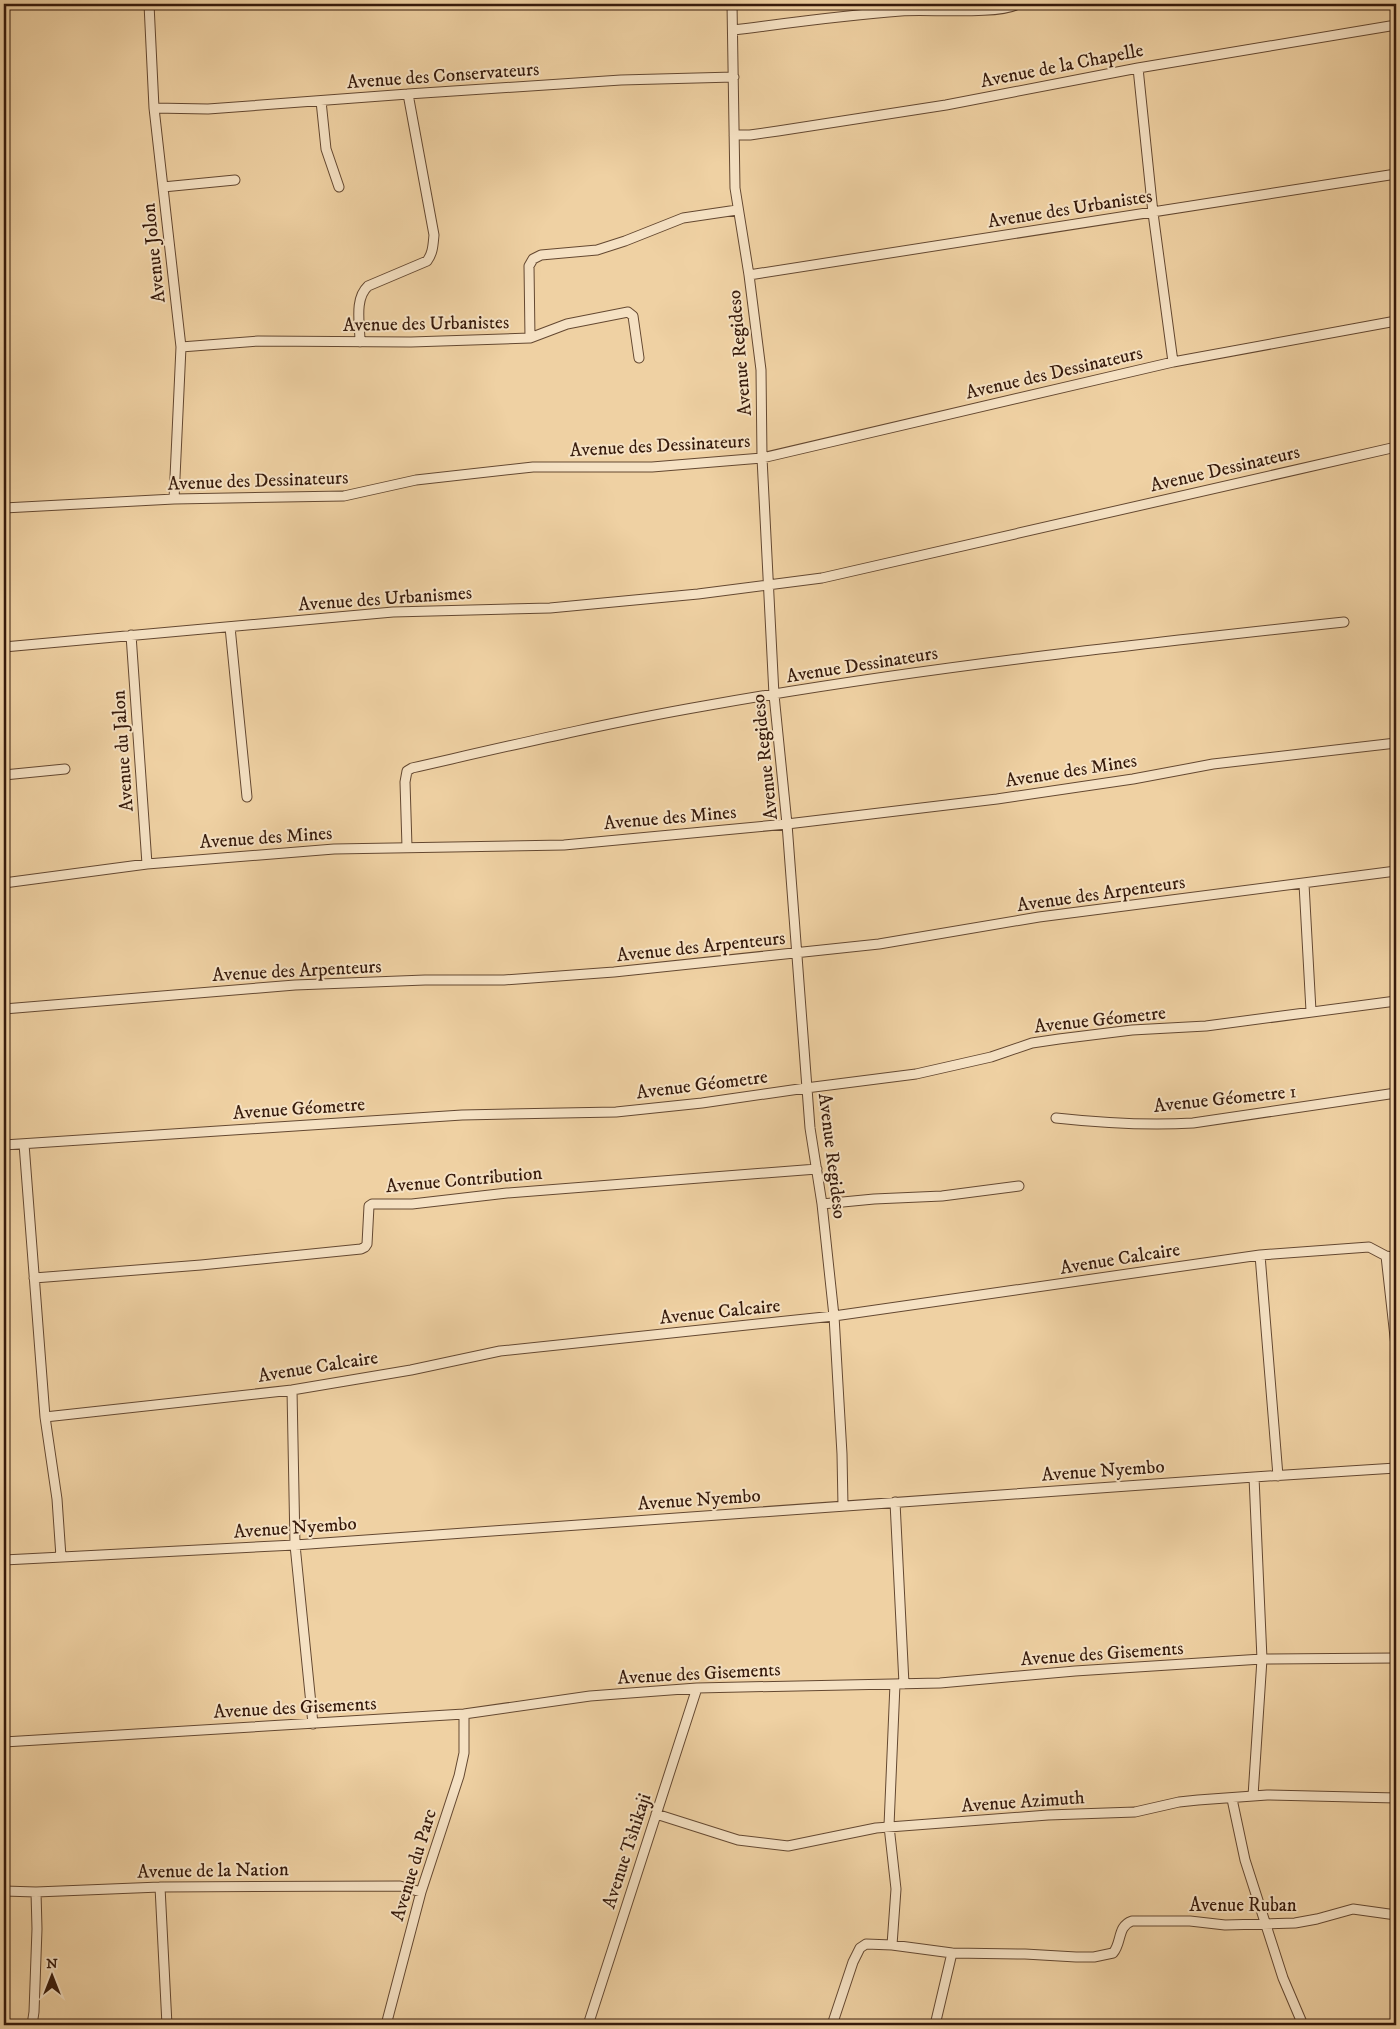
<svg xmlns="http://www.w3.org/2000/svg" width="1400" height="2029" font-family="'IM FELL DW Pica',serif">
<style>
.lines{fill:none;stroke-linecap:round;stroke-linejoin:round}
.street-casing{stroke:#644831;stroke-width:11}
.street{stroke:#f5e1c3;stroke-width:9}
.labels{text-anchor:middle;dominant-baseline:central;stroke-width:4;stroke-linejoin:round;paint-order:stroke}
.street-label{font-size:19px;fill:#361a0b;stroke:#f5e1c3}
</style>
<rect width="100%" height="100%" fill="#efd1a3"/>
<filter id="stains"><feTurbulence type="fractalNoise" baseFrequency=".004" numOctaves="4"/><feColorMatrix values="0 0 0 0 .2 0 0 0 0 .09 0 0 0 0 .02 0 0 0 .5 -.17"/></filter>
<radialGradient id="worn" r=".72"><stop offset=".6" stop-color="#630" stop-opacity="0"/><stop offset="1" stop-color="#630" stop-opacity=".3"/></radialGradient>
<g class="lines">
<g class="street-casing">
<path id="street" d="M149 4 154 108 181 347 174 499
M732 4 735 188 749 275 761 370 762 458 774 695 787 824 810 1128 822 1204 834 1316 842 1454 843 1506
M734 30C789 23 845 15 901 11 927 9 999 15 1018 4
M1138 68 1153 213 1173 362
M321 101 326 149 339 187
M154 108 208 109 408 94 621 80 734 77
M734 135H750L778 131 946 105 1138 68 1396 25
M163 187 235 180
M749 275 1396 174
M530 338 567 324 628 312 633 316 639 358
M360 342C360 324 354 299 368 286L427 261C433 253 433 245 434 235L408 94
M181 347 258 341 411 342 530 338 529 266 533 259 541 255 597 250 625 241 683 218 737 210
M4 508 174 499 344 496 416 480 533 467H652L762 458 1173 362 1396 321
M230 627 247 797
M131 635 147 864
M4 647 393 612 550 608 698 594 822 578 1396 447
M4 775 65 769
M407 847 405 782 407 771 412 768C509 746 606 723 704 706 916 668 1130 645 1344 622
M4 883 147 864 334 849 564 845 787 824 997 799 1133 779 1213 764 1396 743
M1304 884 1311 1011
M4 1009 295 985 425 980H504L614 972 879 944 1039 917 1396 871
M1056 1118C1102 1123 1147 1126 1193 1123L1396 1093
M24 1144 45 1417 57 1499 61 1557
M4 1145 462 1115 616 1112 702 1103 806 1088 916 1074 991 1057 1032 1043 1059 1039 1132 1030 1206 1026 1396 1001
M822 1204 874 1199 942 1196 1019 1186
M1260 1255 1278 1476
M1386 1256 1396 1346
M34 1278 201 1265 361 1249 365 1247 367 1244 369 1206 372 1204H412L507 1193 817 1169
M292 1390 295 1545 313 1724
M45 1417 292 1390 411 1370 500 1351 834 1316 1260 1255 1369 1247 1386 1256 1396 1258
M895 1502 904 1684
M4 1560 295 1545 1254 1477 1396 1468
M4 1742 464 1714 590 1696 697 1688 940 1683 1075 1671 1262 1659 1396 1658
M1253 1796 1262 1659 1254 1477
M1232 1799 1245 1860 1283 1978 1303 2025
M656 1814 738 1840 788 1846 876 1828 1048 1815 1135 1812 1179 1802 1198 1800 1267 1795 1396 1798
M160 1887 167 2025
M4 1891 36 1892 160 1887 400 1886 421 1892
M892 1945 896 1889 889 1826 895 1684
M32 2025 34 2012 37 1929 36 1892
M386 2025 421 1892 459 1776 464 1753V1714
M588 2025 697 1688
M832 2025 853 1962 860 1948 866 1944 892 1945 952 1953 1025 1954 1076 1957H1094L1113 1953C1122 1943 1117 1926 1132 1921H1190L1225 1925 1295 1923 1317 1919 1353 1909 1396 1915
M935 2025 952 1953"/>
</g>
<use href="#street" class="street"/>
</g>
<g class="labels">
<g class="street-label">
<text transform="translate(1062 66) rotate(-11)">Avenue de la Chapelle</text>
<text transform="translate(443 76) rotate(-4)">Avenue des Conservateurs</text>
<text transform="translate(1070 209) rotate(-9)">Avenue des Urbanistes</text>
<text transform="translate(154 253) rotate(-96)">Avenue Jolon</text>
<text transform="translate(426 324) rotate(-1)">Avenue des Urbanistes</text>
<text transform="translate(740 353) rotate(-95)">Avenue Regideso</text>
<text transform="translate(1054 373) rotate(-13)">Avenue des Dessinateurs</text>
<text transform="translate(660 446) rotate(-3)">Avenue des Dessinateurs</text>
<text transform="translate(1225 469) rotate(-13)">Avenue Dessinateurs</text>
<text transform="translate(258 481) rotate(-2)">Avenue des Dessinateurs</text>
<text transform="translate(385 599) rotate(-4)">Avenue des Urbanismes</text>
<text transform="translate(862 665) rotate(-9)">Avenue Dessinateurs</text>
<text transform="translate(123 751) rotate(-94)">Avenue du Jalon</text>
<text transform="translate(765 757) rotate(-96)">Avenue Regideso</text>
<text transform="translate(1071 771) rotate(-9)">Avenue des Mines</text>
<text transform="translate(670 818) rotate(-5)">Avenue des Mines</text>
<text transform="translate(266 838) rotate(-4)">Avenue des Mines</text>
<text transform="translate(1101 894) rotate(-8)">Avenue des Arpenteurs</text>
<text transform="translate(701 947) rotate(-6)">Avenue des Arpenteurs</text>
<text transform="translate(297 971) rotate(-3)">Avenue des Arpenteurs</text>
<text transform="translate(1100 1020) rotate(-6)">Avenue Géometre</text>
<text transform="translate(702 1085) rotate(-7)">Avenue Géometre</text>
<text transform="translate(1225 1099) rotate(-6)">Avenue Géometre 1</text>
<text transform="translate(299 1109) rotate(-4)">Avenue Géometre</text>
<text transform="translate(832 1156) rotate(83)">Avenue Regideso</text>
<text transform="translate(464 1180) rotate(-5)">Avenue Contribution</text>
<text transform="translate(1120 1259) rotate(-9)">Avenue Calcaire</text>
<text transform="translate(720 1312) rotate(-6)">Avenue Calcaire</text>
<text transform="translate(318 1367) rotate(-9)">Avenue Calcaire</text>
<text transform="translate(1103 1471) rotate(-4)">Avenue Nyembo</text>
<text transform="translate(699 1500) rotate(-4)">Avenue Nyembo</text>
<text transform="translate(295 1528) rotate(-4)">Avenue Nyembo</text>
<text transform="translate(1102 1654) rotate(-4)">Avenue des Gisements</text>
<text transform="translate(699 1674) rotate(-3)">Avenue des Gisements</text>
<text transform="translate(295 1708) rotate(-3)">Avenue des Gisements</text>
<text transform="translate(1023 1802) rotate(-4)">Avenue Azimuth</text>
<text transform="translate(627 1851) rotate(-72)">Avenue Tshikaji</text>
<text transform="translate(414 1865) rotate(-73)">Avenue du Parc</text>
<text transform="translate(213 1871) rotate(-1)">Avenue de la Nation</text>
<text x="1243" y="1905">Avenue Ruban</text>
</g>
</g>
<rect width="1400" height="2029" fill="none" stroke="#efd1a3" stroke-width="20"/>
<rect x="5" y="5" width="1390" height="2019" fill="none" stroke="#361a0b" stroke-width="2.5"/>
<rect x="10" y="10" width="1380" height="2009" fill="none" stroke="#361a0b"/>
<g transform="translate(52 1976)" stroke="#f5e1c3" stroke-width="4" paint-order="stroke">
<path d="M0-4L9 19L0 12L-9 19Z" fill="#361a0b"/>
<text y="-8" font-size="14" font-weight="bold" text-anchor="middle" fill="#361a0b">N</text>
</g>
<rect width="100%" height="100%" filter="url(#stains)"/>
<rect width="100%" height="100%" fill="url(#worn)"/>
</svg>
